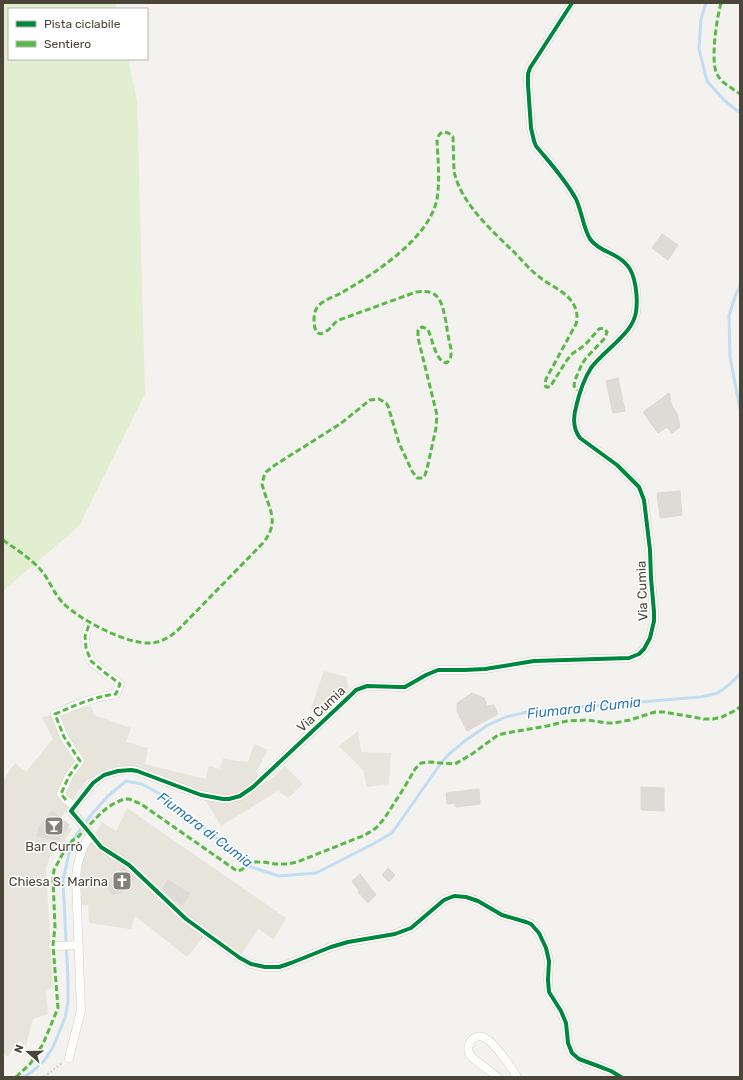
<svg xmlns="http://www.w3.org/2000/svg" width="743" height="1080" font-family="Rubik,sans-serif">
<style>
.residential{fill:#e7e4dc}
.green{fill:#e1eecf}
.lines{fill:none;stroke-linecap:round;stroke-linejoin:round}
.stream{stroke:#c0ddf1;stroke-width:3}
.building{fill:#dedbd6;stroke:#dcd9d4}
.minor-casing{stroke:#d2d0cb;stroke-width:9}
.path{stroke:#d3d2cc;stroke-width:2;stroke-dasharray:2 2;stroke-linecap:butt}
.minor{stroke:#fdfdfc;stroke-width:8}
.quiet{stroke:#58b947;stroke-width:3;stroke-dasharray:6 3;stroke-linecap:butt}
.cycleway-casing{stroke:#fff;stroke-width:6}
.cycleway{stroke:#00873e;stroke-width:4}
.labels{text-anchor:middle;dominant-baseline:central;stroke-width:3;stroke-linejoin:round;paint-order:stroke}
.street-label{font-size:13px;fill:#4b4439;stroke:#fff}
.poi-label{font-size:13px;fill:#4b4439;stroke:#fff}
.water-label{font-size:14px;font-style:italic;fill:#2e7ab2;stroke:#fff}
</style>
<rect width="100%" height="100%" fill="#f4f2ee"/>
<path class="residential" d="M324 671 347 677 348 688 325 713 311 708Z
M91 706 94 715 131 728 126 742 148 748 145 764 206 779 209 766 220 769 223 759 248 762 254 744 268 750 256 772 268 782 285 766 303 784 288 798 278 791 221 826 199 790 133 768H110L86 781 58 822 72 829 59 850 53 848 46 868 53 987 46 992 48 1014 33 1019 26 1045 20 1041 7 1057 3 1053V782L8 773 15 763 26 772 53 739 42 717Z
M358 731 361 752 391 753 389 784 367 787 363 770 339 746Z
M127 808 286 918 274 939 258 929 241 955 206 934 187 957 135 916 131 929 89 923 88 905H79L82 857 102 822 116 831Z"/>
<path class="green" d="M3 3H115L117 9H9V59H128L137 100 145 394 79 526 3 591Z"/>
<g class="lines">
<path class="stream" d="M706 3 701 19 699 49 707 81 724 100 740 113
M740 286 736 294 729 315 730 357 740 409
M24 1077 34 1070 44 1061 53 1047 65 1018 68 1002V980L63 880 72 841 91 815 108 796 126 781 142 784 160 794 229 848 248 866 279 876 316 873 373 844 392 833 441 763 449 754 466 740 488 725 506 717 527 712 554 709 701 697 718 693 730 684 740 674"/>
</g>
<path class="building" d="M662 234 678 245 668 260 652 248Z
M618 378 625 411 613 413 606 381Z
M669 393 672 406 677 414 680 427 672 433 667 427 658 433 643 412Z
M680 491 682 515 660 518 657 493Z
M472 693 484 698 487 706 494 705 498 714 467 731 457 711V703Z
M641 787 664 788V811L641 810Z
M479 789 480 804 456 807V803L447 804 446 793Z
M52 811 69 825 58 840 37 836 39 827Z
M123 868 135 878 123 892 114 894 111 893 108 889 109 884 112 878Z
M388 868 395 875 389 882 382 875Z
M360 874 376 895 368 903 358 892 359 891 352 881Z
M168 880 190 894 182 905 174 900 162 889Z"/>
<g class="lines">
<g class="minor-casing">
<path id="minor" d="M572 3 530 68 528 74V85L531 128 534 141 536 146C550 163 565 179 576 199 582 212 583 227 590 239 595 246 603 250 610 253 616 256 623 260 627 265 636 275 638 298 636 312 633 334 604 350 591 368 584 379 579 394 576 407 573 418 573 429 580 438L617 465 639 487 644 500 650 550 651 578 654 612V621L650 638 644 649 639 654 629 658 534 661 485 669 464 670H438L426 675 405 687H400L367 686 356 690 351 695 253 787 240 796 229 799H223L201 795 137 771 131 770 118 771 104 775 93 783 71 811 88 831 101 847 129 865 186 919 240 958 251 964 265 967H279L291 963 331 947 348 942 395 934 411 928 444 900 454 896 466 897 478 901 502 915 526 922 531 924 539 933 546 948 549 961 548 980 549 992 561 1011 566 1023 568 1043 572 1053 579 1059 598 1066 611 1071 621 1077
M75 806 66 800 61 794 69 776 80 761 64 737 55 714C76 705 93 697 116 694L120 684 104 672 91 661 86 648 85 636 90 622
M53 945 57 946 79 945
M69 1058 81 1011 76 879C77 862 81 847 91 835
M497 1077C490 1070 474 1061 470 1055 464 1044 475 1032 485 1038 495 1043 511 1067 517 1077"/>
</g>
<path class="path" d="M44 1077 62 1063"/>
<use href="#minor" class="minor"/>
<path class="quiet" d="M721 3C717 17 710 61 717 74 721 83 732 88 740 94
M3 540C14 548 30 558 39 568 49 578 53 593 63 603 80 620 128 645 151 643 162 642 170 637 178 630L263 543C281 521 268 508 262 484L264 476 266 472 275 465 340 424 370 400 379 399 386 403 388 406 399 443 412 471 417 478H423L425 475 427 469 436 428 437 415 418 338V330L422 327 425 328 428 330C433 340 435 360 446 363 452 360 451 355 451 349 449 340 447 331 446 322 442 303 440 288 416 292L339 320C333 323 331 329 325 332 313 340 313 318 315 312 318 301 332 298 341 293 374 274 429 239 437 199 440 181 438 159 437 141L439 135 442 132C447 132 450 133 453 137L454 171C460 202 491 230 513 251 521 259 528 268 537 275 546 283 558 288 567 296 575 304 579 313 576 324L546 379 545 385 546 387H550L567 360 572 354 585 345 599 329C602 328 604 328 607 332L605 338 586 358 582 364 575 380 574 386 576 389 581 392
M66 800 61 794 69 776 80 761 64 737 55 714C76 705 93 697 116 694L120 684 104 672 91 661 86 648 85 636 90 622
M16 1077 30 1064 43 1044 58 1008 53 945 55 927 53 879 54 870 62 855 72 841 78 837 101 813 107 808 113 804 124 799H129L141 804 237 871 241 870 253 862H263L275 864H288L297 862 365 835 376 828 384 819 404 788 415 769 421 763 431 762 441 763 455 764 472 754 498 735 506 733 547 726 567 721 588 720 606 723H614L630 720 655 712H664L704 719H713L722 717 734 711 740 707"/>
<g class="cycleway-casing">
<path id="cycleway" d="M572 3 530 68 528 74V85L531 128 534 141 536 146C550 163 565 179 576 199 582 212 583 227 590 239 595 246 603 250 610 253 616 256 623 260 627 265 636 275 638 298 636 312 633 334 604 350 591 368 584 379 579 394 576 407 573 418 573 429 580 438L617 465 639 487 644 500 650 550 651 578 654 612V621L650 638 644 649 639 654 629 658 534 661 485 669 464 670H438L426 675 405 687H400L367 686 356 690 351 695 253 787 240 796 229 799H223L201 795 137 771 131 770 118 771 104 775 93 783 71 811 88 831 101 847 129 865 186 919 240 958 251 964 265 967H279L291 963 331 947 348 942 395 934 411 928 444 900 454 896 466 897 478 901 502 915 526 922 531 924 539 933 546 948 549 961 548 980 549 992 561 1011 566 1023 568 1043 572 1053 579 1059 598 1066 611 1071 621 1077"/>
</g>
<use href="#cycleway" class="cycleway"/>
</g>
<defs>
<g id="bar-square" transform="scale(1)"><rect x="-9" y="-9" width="18" height="18" rx="4" fill="#868178" stroke="#fff"/><path d="M-6-5H6L.8 .8V4.5H3.5V6h-7V4.5H-.8V.8Z" fill="#fff"/></g>
<g id="church-square" transform="scale(1)"><rect x="-9" y="-9" width="18" height="18" rx="4" fill="#868178" stroke="#fff"/><path d="M-1.2-6h2.4v3.5h3.3v2.4h-3.3V6h-2.4V-.1h-3.3v-2.4h3.3Z" fill="#fff"/></g>
</defs>
<g fill-rule="evenodd">
<use href="#bar-square" x="54" y="826"/>
<use href="#church-square" x="122" y="881"/>
</g>
<g class="labels">
<g class="street-label">
<text transform="translate(642 591) rotate(-92)">Via Cumia</text>
<text transform="translate(321 709) rotate(-43)">Via Cumia</text>
</g>
<g class="poi-label">
<text x="54" y="846">Bar Currò</text>
<text x="108" y="881" text-anchor="end">Chiesa S. Marina</text>
</g>
<g class="water-label">
<text transform="translate(584 708) rotate(-6)">Fiumara di Cumia</text>
<text transform="translate(205 830) rotate(37)">Fiumara di Cumia</text>
</g>
</g>
<rect width="743" height="1080" fill="none" stroke="#4b4439" stroke-width="8"/>
<rect x="8" y="8" width="140" height="52" fill="#ffffff" stroke="#b7b4b0"/>
<rect x="16" y="21" width="20" height="6" fill="#00873e" stroke="#b7b4b0"/>
<text x="44" y="28" font-size="12" fill="#4b4439">Pista ciclabile</text>
<rect x="16" y="41" width="20" height="6" fill="#58b947" stroke="#b7b4b0"/>
<text x="44" y="48" font-size="12" fill="#4b4439">Sentiero</text>
<g transform="translate(28 1052) rotate(290)" stroke="#ffffff" stroke-width="3" paint-order="stroke">
<path d="M0-3L7 15L0 10L-7 15Z" fill="#4b4439"/>
<text y="-6" font-size="11" font-weight="bold" text-anchor="middle" fill="#4b4439">N</text>
</g>
</svg>
